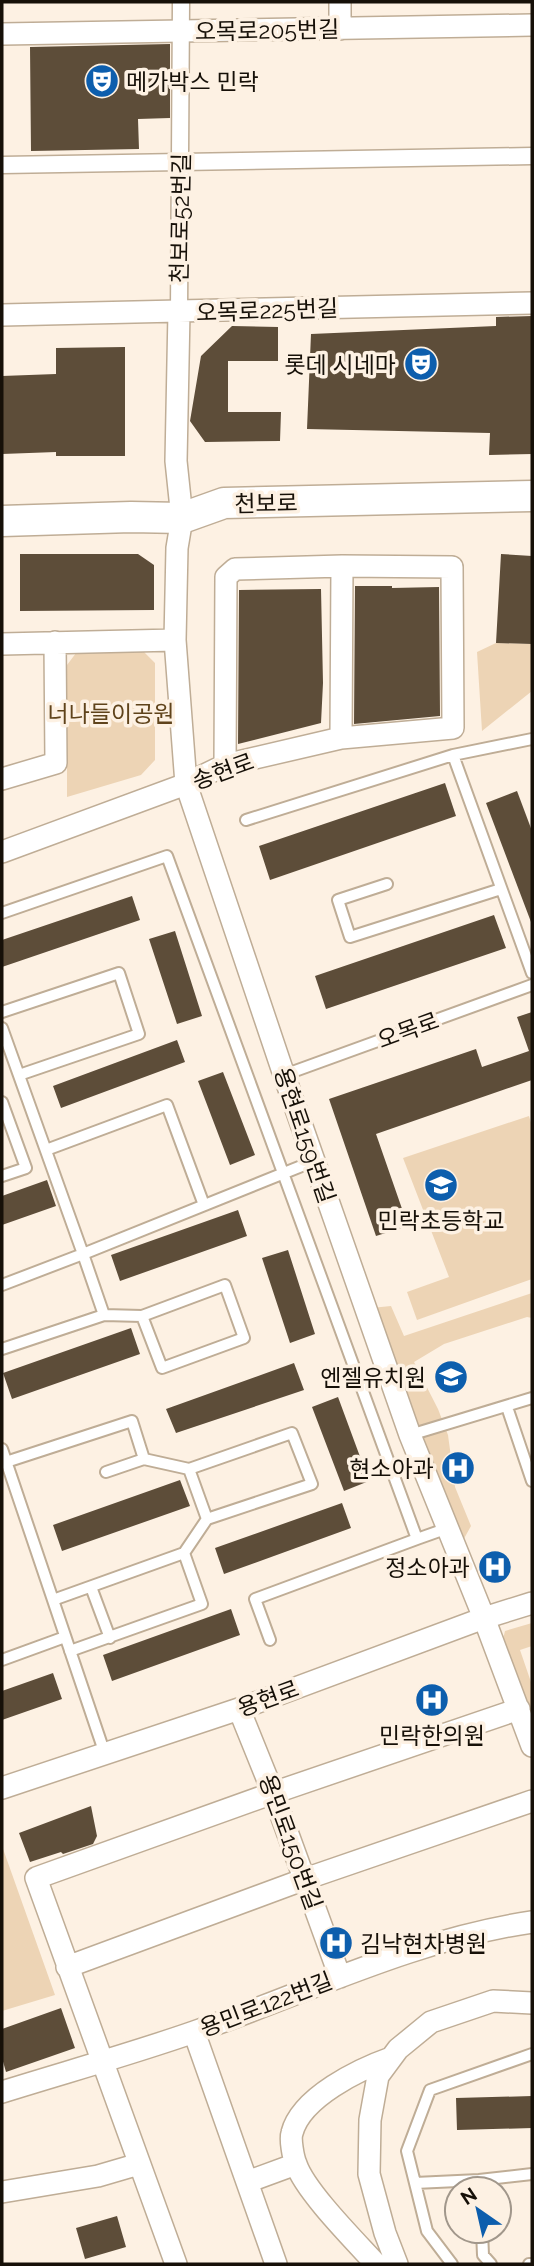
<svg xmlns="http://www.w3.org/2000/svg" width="534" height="2266" font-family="Raleway,'Noto Sans KR',sans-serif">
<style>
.green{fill:#edd4b5}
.building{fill:#5d4d39}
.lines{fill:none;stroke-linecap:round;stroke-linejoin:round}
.service-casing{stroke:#bfad96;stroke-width:14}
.pedestrian-casing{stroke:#bfad96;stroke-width:19}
.minor-casing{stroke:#bfad96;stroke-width:24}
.secondary-casing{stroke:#bfad96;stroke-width:33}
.service{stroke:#fff;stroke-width:10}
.pedestrian{stroke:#fff;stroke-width:16}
.minor{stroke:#fff;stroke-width:21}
.secondary{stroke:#fff;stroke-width:30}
.labels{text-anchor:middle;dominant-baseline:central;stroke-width:7;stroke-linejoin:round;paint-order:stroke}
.street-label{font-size:23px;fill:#161008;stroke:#fdf1e3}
.poi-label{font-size:23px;fill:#161008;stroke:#fdf1e3;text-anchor:end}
.park-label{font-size:23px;fill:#5f431b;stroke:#fdf1e3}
</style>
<rect width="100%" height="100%" fill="#fdf1e3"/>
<path class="green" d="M496 643 532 644V691L482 731 477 652Z
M144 652 155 663V760L141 775 67 797V665L76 653Z
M529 1116 532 1126V1279L417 1320 407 1292 449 1277 403 1158Z
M532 1293V1318L527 1317 444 1344 414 1362 438 1409 448 1435 455 1487 471 1526 461 1544 371 1308 391 1306 404 1336Z
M532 1623V1646L520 1650 532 1685V1734L501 1647 505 1631Z
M2 1846 55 1995 2 2011Z"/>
<path class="building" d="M170 44V118L138 119 139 149 31 151 30 47Z
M532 316V454L489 455 490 433 307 429 311 334 496 326V317Z
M232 326 278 327V361H228V412H281L280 441 205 442 190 421 201 356Z
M125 347V456H56V452L2 454V376L56 374V348Z
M20 554H138L154 565V610L20 611Z
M501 554 532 556V644L496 643Z
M355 586H392V588L439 587 440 716 354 724Z
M321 589 323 683 321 723 238 744 239 590Z
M445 783 456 816 270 880 259 846Z
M517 791 532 831 531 922 486 803Z
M132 896 140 920 2 967V940Z
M494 915 506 948 326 1009 315 976Z
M175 931 202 1016 177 1024 149 939Z
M532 1012V1080L376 1134 408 1226 376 1236 329 1099 476 1049 482 1067 529 1051 517 1017Z
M177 1040 185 1062 61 1108 53 1086Z
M223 1072 255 1155 230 1165 198 1081Z
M47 1180 56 1206 2 1225V1196Z
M238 1210 247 1236 120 1281 111 1255Z
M288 1250 315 1334 290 1343 262 1258Z
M131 1328 140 1354 12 1399 3 1373Z
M294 1363 304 1390 176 1433 166 1409Z
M338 1397 369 1481 344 1491 312 1407Z
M180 1480 190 1506 62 1551 53 1525Z
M342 1503 351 1528 224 1574 215 1548Z
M231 1609 240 1635 112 1681 103 1655Z
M53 1673 62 1699 2 1720V1691Z
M91 1806 97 1836 93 1844 63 1854 61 1852 30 1862 19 1833Z
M61 2008 75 2048 6 2072 2 2058V2029Z
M532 2096V2128L457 2130 456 2098Z
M117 2216 126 2247 85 2259 76 2228Z"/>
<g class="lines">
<g class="service-casing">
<path id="service" d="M453 755 532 973
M246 820 453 755 532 739
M387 884 338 900 350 937 501 889
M2 913 167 856 417 1539 448 1528
M2 1012 119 973 139 1034 19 1075
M2 1028 83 1254 2 1285
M284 1075 532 985
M2 1102 26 1168 2 1176
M46 1150 167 1105 204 1205
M104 1315 142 1316 162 1368 244 1338 225 1285 142 1316
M2 1349 104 1315 83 1254 314 1161
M507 1407 532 1481
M410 1435 532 1398
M2 1449 105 1754
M6 1462 132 1421 144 1459 189 1469 292 1433 312 1484 207 1519 184 1553
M189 1469 207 1519
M106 1472 144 1459
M91 1587 110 1638
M53 1600 184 1553 202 1604 70 1651
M270 1640 255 1599 417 1539
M2 1660 65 1637
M415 2183 479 2180 532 2174
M482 2231 483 2255 491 2264
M452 2264 427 2231 407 2151 430 2090 532 2054
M529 2264H532"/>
</g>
<g class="pedestrian-casing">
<path id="pedestrian" d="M2 165 532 156
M179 312 181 2"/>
</g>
<g class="minor-casing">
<path id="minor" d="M340 29V2
M2 34 532 25
M179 312 176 461 182 518 177 548 175 640 186 784 284 1075 410 1435 484 1618 532 1746
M2 315 532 303
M2 644 175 640
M341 738 342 566
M2 779 56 763 55 642
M2 852 186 784 225 765 341 738 453 728 452 567 342 566 235 569 226 577 225 765
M239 1709 273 1793 340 1977
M2 1788 239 1709 484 1618 532 1603
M67 1967 305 1879 532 1801
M194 2032 276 2264
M2 2092C66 2072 131 2054 194 2032 306 1993 415 1939 532 1922
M247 2182 296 2164
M2 2192 98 2176 139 2164
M176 2264 36 1878 273 1793 519 1709
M376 2264C355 2241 305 2191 296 2164 293 2157 290 2139 292 2133 301 2097 360 2069 391 2058
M397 2264 385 2233 369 2174 370 2120 378 2076 398 2049 431 2022 493 2001 532 2003"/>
</g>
<g class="secondary-casing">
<path id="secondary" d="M2 521 131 517 182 518 224 503 532 496"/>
</g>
<use href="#service" class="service"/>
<use href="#pedestrian" class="pedestrian"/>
<use href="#minor" class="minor"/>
<use href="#secondary" class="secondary"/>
</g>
<defs>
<g id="theatre-disc" transform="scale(1.75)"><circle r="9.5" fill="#0d5ead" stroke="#fdf1e3"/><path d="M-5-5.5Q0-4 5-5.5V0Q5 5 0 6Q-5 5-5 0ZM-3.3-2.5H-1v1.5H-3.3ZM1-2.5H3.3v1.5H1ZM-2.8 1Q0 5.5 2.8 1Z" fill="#fff"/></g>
<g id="school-disc" transform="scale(1.75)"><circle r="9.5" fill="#0d5ead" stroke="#fdf1e3"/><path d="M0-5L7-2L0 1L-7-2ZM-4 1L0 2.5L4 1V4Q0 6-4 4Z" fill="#fff"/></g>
<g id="hospital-disc" transform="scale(1.75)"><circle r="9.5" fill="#0d5ead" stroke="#fdf1e3"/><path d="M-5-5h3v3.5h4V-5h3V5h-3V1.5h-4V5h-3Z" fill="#fff"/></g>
</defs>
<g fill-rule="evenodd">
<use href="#theatre-disc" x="102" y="81"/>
<use href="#theatre-disc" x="421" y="364"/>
<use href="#school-disc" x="441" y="1185"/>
<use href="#school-disc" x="451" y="1377"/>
<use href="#hospital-disc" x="458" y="1468"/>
<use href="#hospital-disc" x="495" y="1567"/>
<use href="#hospital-disc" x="432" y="1700"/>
<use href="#hospital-disc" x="336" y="1943"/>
</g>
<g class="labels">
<g class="street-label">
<text transform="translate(267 30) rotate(-1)">오목로205번길</text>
<text transform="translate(180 218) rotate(-89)">천보로52번길</text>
<text transform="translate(267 310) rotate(-2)">오목로225번길</text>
<text transform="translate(266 503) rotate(-1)">천보로</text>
<text transform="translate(223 771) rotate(-20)">송현로</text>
<text transform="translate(408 1030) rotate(-20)">오목로</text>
<text transform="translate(305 1135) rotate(71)">용현로159번길</text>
<text transform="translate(268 1698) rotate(-20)">용현로</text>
<text transform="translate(291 1842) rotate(70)">용민로150번길</text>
<text transform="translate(266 2004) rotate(-21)">용민로122번길</text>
</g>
<g class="poi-label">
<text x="126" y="81" text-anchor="start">메가박스 민락</text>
<text x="396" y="364">롯데 시네마</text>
<text x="441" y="1220" text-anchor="middle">민락초등학교</text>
<text x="426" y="1377">엔젤유치원</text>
<text x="434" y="1468">현소아과</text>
<text x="470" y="1567">정소아과</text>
<text x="432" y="1735" text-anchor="middle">민락한의원</text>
<text x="360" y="1943" text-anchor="start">김낙현차병원</text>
</g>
<g class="park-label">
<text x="111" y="713">너나들이공원</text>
</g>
</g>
<rect width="534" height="2266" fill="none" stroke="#161008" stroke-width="7"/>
<g transform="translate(478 2210) rotate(326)"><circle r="33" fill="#fdf1e3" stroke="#a1978b" stroke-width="2"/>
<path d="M0-5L12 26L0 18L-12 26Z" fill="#0d5ead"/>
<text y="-10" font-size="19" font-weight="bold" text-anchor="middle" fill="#161008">N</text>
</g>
</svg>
